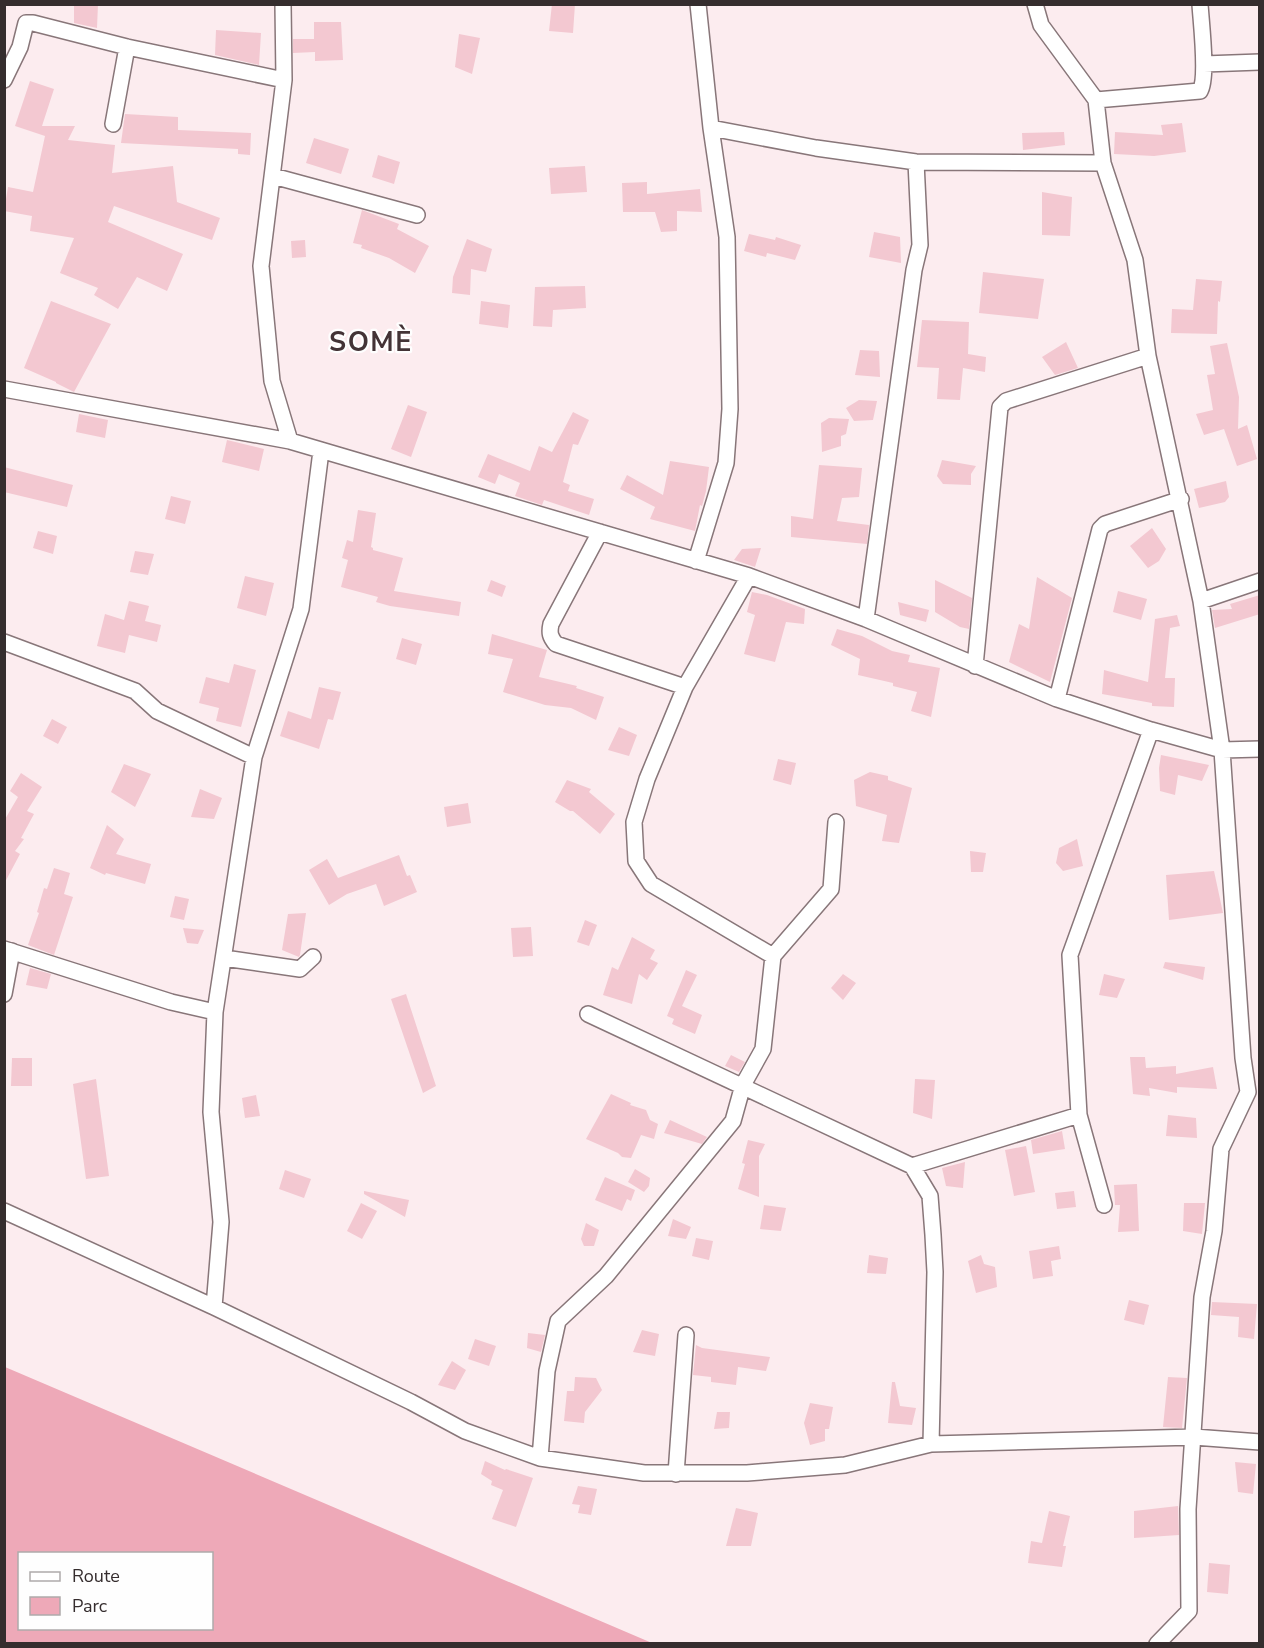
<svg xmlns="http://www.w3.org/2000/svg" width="1264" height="1648" font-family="'Nunito Sans',sans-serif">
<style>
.green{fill:#eea9b8;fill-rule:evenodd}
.building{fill:#f3c8d1}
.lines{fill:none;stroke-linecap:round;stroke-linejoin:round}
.minor-casing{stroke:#887679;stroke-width:18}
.minor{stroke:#fff;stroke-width:15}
.labels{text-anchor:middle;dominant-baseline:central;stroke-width:4.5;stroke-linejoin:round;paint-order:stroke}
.district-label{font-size:27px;font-weight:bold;letter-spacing:1.5px;fill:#433336;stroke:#fefefe}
</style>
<rect width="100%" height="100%" fill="#fcecef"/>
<path class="green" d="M5 1367 652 1643H5ZM20 1554H212V1628H20Z"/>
<path class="building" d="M74 4H98L97 28 74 23Z
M552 4H575L573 33 549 31Z
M314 22H341L343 60 315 61V52L293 53V39H314Z
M216 30 261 33 259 65 215 55Z
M459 34 480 38 472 74 455 67Z
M30 81 54 89 42 126H75L68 140 115 145 112 173 173 166 177 202 220 218 212 240 114 206 108 222 183 254 167 291 137 277 118 309 94 295 98 288 60 273 74 238 30 231 32 216 4 211 8 187 33 192 45 136 15 126Z
M125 114 178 117V130L251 133 250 155 238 154V149L121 143Z
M1182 123 1186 152 1154 156 1114 154 1115 132 1163 135 1161 125Z
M1064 132 1065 145 1023 150 1022 133Z
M314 138 349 149 341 174 306 163Z
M378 155 400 162 394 184 372 177Z
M585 166 587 192 551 194 549 168Z
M647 182V194L700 189 702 212 677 211V231L661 232 655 212H623L622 183Z
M1042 192 1072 197 1070 236 1042 235Z
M362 210 399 224 397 229 429 246 415 273 389 258 361 248 362 245 353 243Z
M874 232 900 237 901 263 869 257Z
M749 234 775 240 776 237 801 245 795 260 767 253 766 257 744 251Z
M467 239 492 249 486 272 471 269 470 295 452 293 453 277Z
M305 240 306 257 292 258 291 241Z
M983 272 1044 279 1038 319 979 313Z
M1196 279 1222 281 1220 302 1218 301 1217 334 1171 333 1172 309 1193 310Z
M585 286 586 308 553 310 552 327 533 326 535 287Z
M51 301 111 324 74 392 56 383V382L24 368Z
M481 301 510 305 508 328 479 324Z
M922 320 969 322 968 354 986 357 985 372 963 368 960 400 937 399 939 368 917 367Z
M1066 342 1078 368 1055 375 1042 357Z
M1227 343 1239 397 1238 429 1247 425 1257 459 1237 466 1224 429 1204 435 1196 414 1213 410 1207 375 1215 374 1210 346Z
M860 350 879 351 880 377 855 375Z
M859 400 877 401 873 420 854 421 846 408Z
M408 405 427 412 411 457 391 449Z
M573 412 589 420 578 445 573 444 563 482 570 485 568 491 594 499 589 515 544 500 542 505 515 496 520 483 499 474 495 484 478 477 488 454 530 471 539 446 552 452Z
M79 414 108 420 105 438 76 432Z
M829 418 849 419 846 434 841 436V446L822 452 821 423Z
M227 440 264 449 259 471 222 462Z
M942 460 976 466 971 474V485L943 484 937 476Z
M670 461 709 467 706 491 702 506 700 505 695 531 650 519 655 507 620 489 627 475 663 495Z
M819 465 862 468 859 497 842 498 837 521 869 525 867 544 791 537V516L813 519Z
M4 467 73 485 67 507 4 492Z
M1226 481 1229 497 1225 502 1199 508 1194 489Z
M171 496 191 501 185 524 165 519Z
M358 510 376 513 371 547 373 548V550L403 558 394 591 461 602 459 616 390 606 376 602 378 597 341 587 348 560 342 558 347 540 353 542Z
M1152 528 1166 549 1159 561 1148 568 1130 546Z
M38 531 57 536 53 554 33 548Z
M761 548 755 567 734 560 742 549Z
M135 551 154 554 148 575 130 572Z
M245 576 274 583 266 616 237 608Z
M1037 577 1072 598 1050 682 1009 662 1019 624 1029 629Z
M491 580 506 586 502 597 487 591Z
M935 580 972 598 969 629 960 627 935 612Z
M1118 591 1147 599 1141 620 1113 612Z
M752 592 767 595 805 609 804 624 786 622 775 662 744 654 755 615 747 612Z
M1260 595V614L1215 628 1212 610 1232 609 1230 604Z
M129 601 149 606 145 621 161 625 157 642 129 635 125 653 97 646 105 614 124 620Z
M898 602 929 610 926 622 900 615Z
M1177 615 1180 626 1170 628 1165 678H1175L1174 707 1152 706V703L1102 694 1104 670 1148 682 1155 619Z
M837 629 862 636 892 651 910 655 908 662 940 668 931 717 911 711 917 692 893 686V683L858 675 860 659 831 645Z
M492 634 547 650 539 677 577 686 576 688 604 697 596 720 571 708 545 705 503 692 513 659 488 654Z
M402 638 422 644 416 665 396 659Z
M234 664 256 670 241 727 216 721 219 708 199 703 206 677 229 683Z
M319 687 341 692 333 720 328 719 319 749 280 736 288 711 311 719Z
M52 719 67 727 58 744 43 736Z
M619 727 637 735 629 756 608 750Z
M1161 755 1209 765 1202 781 1178 775 1175 795 1160 791 1159 768Z
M778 759 796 763 791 785 773 780Z
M124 764 151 774 135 807 111 792Z
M870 772 888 776V780L912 788 899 843 882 841 887 815 856 806 854 780Z
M21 773 42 787 27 811 34 814 21 838 24 839 15 851 20 854 4 884V821L18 797 10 791Z
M567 780 591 789 589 792 615 814 600 834 573 811H570L555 802Z
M200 789 222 798 214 819 191 817Z
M468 803 471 823 447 827 444 807Z
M107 825 124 839 116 854 151 864 145 884 106 873 105 875 90 868Z
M1077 839 1083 866 1063 871 1056 863 1059 848Z
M970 851 986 853 983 872H971Z
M399 855 407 876 410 875 417 892 384 906 376 884 347 894 329 905 309 870 327 859 338 878Z
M54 868 70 873 64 894 73 897 54 955 28 945 39 913 37 912 44 888 47 889Z
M1214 871 1223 913 1169 920 1166 875Z
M175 896 189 899 184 920 170 917Z
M306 913 300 955 299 957 282 950 288 914Z
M585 920 597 925 589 946 577 942Z
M531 927 533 956 513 957 511 928Z
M183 928 204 930 198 944 187 943Z
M632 937 655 950 650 959 658 963 647 980 639 974 632 1004 603 995 612 967 618 970Z
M1165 962 1205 967 1203 980 1163 968Z
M30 968 51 974 47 989 26 985Z
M686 970 697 975 682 1006 702 1015 695 1034 672 1024 674 1019 667 1016Z
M843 974 856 983 843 1000 831 988Z
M1104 974 1125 979 1117 998 1099 995Z
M406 994 436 1086 423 1093 391 999Z
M731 1055 745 1062 739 1072 725 1066Z
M1130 1057H1145L1146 1068 1176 1066V1074L1213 1067 1217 1089 1177 1087V1093L1149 1088 1150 1096 1133 1094Z
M12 1058H32V1086H11Z
M96 1079 109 1176 86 1179 73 1084Z
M915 1079 935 1080 932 1119 913 1113Z
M611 1094 631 1103 630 1105 646 1110 650 1120 658 1124 654 1139 641 1135 631 1158 622 1157 618 1153 586 1139Z
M256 1095 260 1116 245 1118 242 1098Z
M1168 1115 1196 1118 1197 1138 1166 1136Z
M670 1120 707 1137 702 1144 664 1133Z
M1062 1131 1065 1149 1033 1154 1031 1140Z
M748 1140 765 1144 759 1156V1197L738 1189 745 1164 742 1163Z
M1026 1146 1035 1192 1014 1196 1005 1150Z
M965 1162 963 1188 946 1186 942 1168Z
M635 1169 650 1178 649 1186 644 1192 628 1182Z
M285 1170 311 1179 304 1198 279 1189Z
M605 1177 635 1190 631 1201 627 1199 622 1211 595 1200Z
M1137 1184 1139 1231 1118 1232 1120 1205H1115L1114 1185Z
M364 1191 409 1200 405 1217 364 1194Z
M1074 1191 1076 1207 1057 1209 1055 1193Z
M361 1203 377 1211 362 1239 347 1231Z
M1184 1203H1205L1202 1234 1183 1231Z
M764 1205 786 1208 781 1231 760 1229Z
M673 1219 691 1227 686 1239 668 1236Z
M586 1223 599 1230 594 1246H584L581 1239Z
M696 1238 713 1241 709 1260 692 1256Z
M1059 1246 1061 1259 1051 1261 1053 1276 1033 1279 1029 1251Z
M869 1255 888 1258 886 1274 867 1273Z
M981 1255 984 1264 995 1267 997 1287 976 1293 968 1261Z
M1129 1300 1149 1305 1144 1325 1124 1320Z
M1212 1302 1257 1304 1254 1339 1238 1337 1239 1317 1211 1315Z
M642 1330 659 1334 655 1356 633 1352Z
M528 1333 545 1335 541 1352 527 1348Z
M475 1339 496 1346 489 1366 468 1359Z
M696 1345 702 1348 770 1357 766 1371 738 1367 736 1385 711 1382V1377L693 1375Z
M452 1361 466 1370 455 1390 438 1385Z
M575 1377 596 1378 602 1390 585 1412 584 1423 564 1421 567 1391H574Z
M1168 1377 1187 1378 1182 1428 1163 1427Z
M892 1382H895L900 1406 916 1408 912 1425 888 1423Z
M810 1403 833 1407 829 1429H825V1441L810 1445 804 1423Z
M717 1412H730L729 1428 714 1429Z
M485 1461 505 1470 506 1469 533 1478 516 1527 492 1519 503 1490 491 1485 492 1481 481 1474Z
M1235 1462 1256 1464 1253 1494 1238 1492Z
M578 1486 597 1489 591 1515 578 1513 580 1505 572 1504Z
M1178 1506 1179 1535 1134 1538V1511Z
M736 1508 758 1513 751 1546H726Z
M1049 1511 1070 1516 1063 1546H1066L1062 1567 1028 1563 1031 1541 1042 1543Z
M1209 1563 1230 1565 1228 1594 1207 1592Z"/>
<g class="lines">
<g class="minor-casing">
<path id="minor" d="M283 4 284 80 261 266 272 381 290 441 749 576 866 619 1057 699 1151 730 1222 750 1260 749
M1035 4 1041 25 1096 100 1103 163 1135 260 1148 356 1201 601 1222 750 1243 1058 1248 1092 1221 1149 1214 1231 1202 1297 1188 1509 1189 1611 1157 1644
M1204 64 1260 62
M4 80 20 47 26 23H33L127 47 284 80
M1096 100 1200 91C1208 78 1201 22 1200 4
M113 124 127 47
M711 128 816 148 916 162 1103 163
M273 176 417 215
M4 389 290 441
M600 532 551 624C549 633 550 637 556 644L685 687
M696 561 726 463 730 409 727 237 711 128 698 4
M749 576 685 687 647 779 634 822 636 861 651 884 773 956
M1201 601 1260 581
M866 619 914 270 920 245 916 162
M4 642 135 691 157 711 254 757
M975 666 1000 407 1006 401 1148 356
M1057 699 1100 529 1105 524 1181 499
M4 949 171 1002 215 1012
M224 958 300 969 313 957
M4 994 12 951
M588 1014 912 1166 930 1196 933 1235 935 1272 931 1444
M912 1166 1079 1115
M1104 1205 1079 1115 1070 955 1151 730
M4 1211 214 1307 411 1402 465 1431 540 1458 644 1473H747L845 1465 931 1444 1194 1437 1260 1442
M214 1307 221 1222 211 1112 215 1012 254 757 301 609 321 451
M540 1458 547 1371 558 1321 606 1276 733 1121 743 1085 763 1049 773 956 831 889 836 822
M676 1474 686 1335"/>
</g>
<use href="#minor" class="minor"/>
</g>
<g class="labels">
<g class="district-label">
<text x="371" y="342">SOMÈ</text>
</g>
</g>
<rect width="1264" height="1648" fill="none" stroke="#352d2e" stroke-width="12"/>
<rect x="18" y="1552" width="195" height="78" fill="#fefefe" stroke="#aeaaab" stroke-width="1.5"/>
<rect x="30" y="1572" width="30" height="9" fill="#ffffff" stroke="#aeaaab" stroke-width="1.5"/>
<text x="72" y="1582" font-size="18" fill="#352d2e">Route</text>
<rect x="30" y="1597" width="30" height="18" fill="#eea9b8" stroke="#aeaaab" stroke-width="1.5"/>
<text x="72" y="1612" font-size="18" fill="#352d2e">Parc</text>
</svg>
